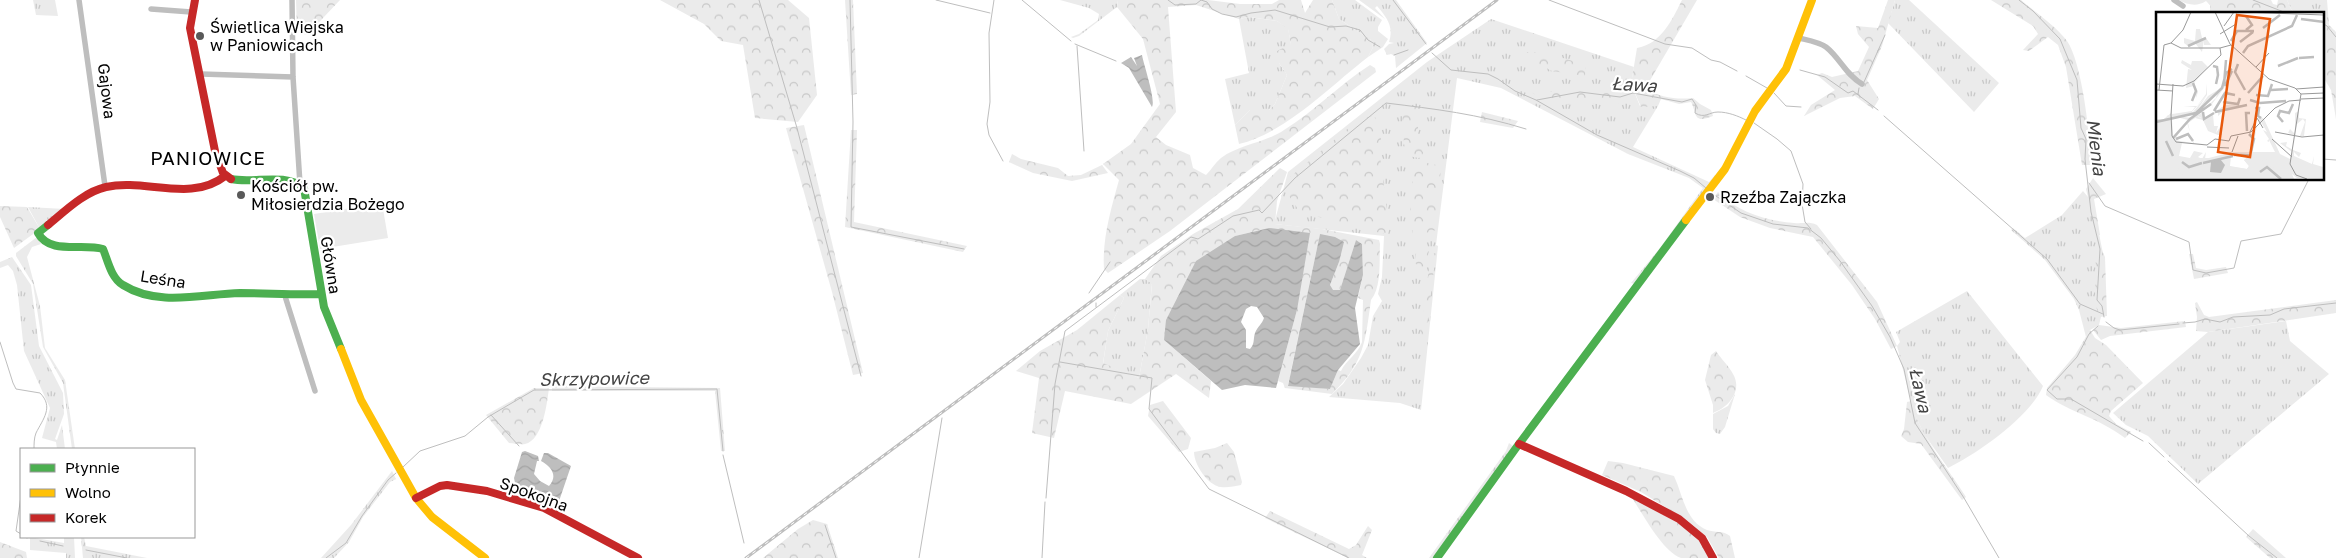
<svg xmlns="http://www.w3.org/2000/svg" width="2336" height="558" font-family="'Golos Text',sans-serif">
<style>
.grass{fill:url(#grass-tufts)}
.forest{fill:url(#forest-crowns);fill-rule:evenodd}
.garden{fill:#ebebeb}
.water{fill:url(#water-waves);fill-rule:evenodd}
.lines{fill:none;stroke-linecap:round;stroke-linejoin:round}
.stream{stroke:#bebebe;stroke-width:1}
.street{stroke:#bebebe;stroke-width:5.5}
.fast{stroke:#4caf50;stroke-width:8}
.slow{stroke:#ffc107;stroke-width:8}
.jam{stroke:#c62828;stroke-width:8}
.rail-casing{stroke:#bebebe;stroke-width:3}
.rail{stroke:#fff;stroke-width:1;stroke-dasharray:4;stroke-linecap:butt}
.poi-dot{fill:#595959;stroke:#fff;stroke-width:2}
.labels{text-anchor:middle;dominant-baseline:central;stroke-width:4.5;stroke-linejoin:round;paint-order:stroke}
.poi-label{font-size:16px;fill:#000;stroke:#fff;text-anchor:start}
.street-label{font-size:16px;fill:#000;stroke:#fff}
.water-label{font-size:18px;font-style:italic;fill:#434343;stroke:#fff}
.quarter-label{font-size:19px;letter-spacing:1px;fill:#000;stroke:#fff}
.inset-river{fill:none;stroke:#bebebe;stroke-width:2.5}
.inset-road{fill:none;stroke:#999;stroke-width:1}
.view{fill:#e8590c;fill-opacity:0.15;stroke:#e8590c;stroke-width:2.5}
.inset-edge{fill:none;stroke:#000;stroke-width:2.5}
</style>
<defs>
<pattern id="grass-tufts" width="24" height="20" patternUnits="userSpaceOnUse" patternTransform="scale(1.25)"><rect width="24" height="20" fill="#ebebeb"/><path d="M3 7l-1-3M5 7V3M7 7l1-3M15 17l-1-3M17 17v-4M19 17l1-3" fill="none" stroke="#c8c8c8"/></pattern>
<pattern id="forest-crowns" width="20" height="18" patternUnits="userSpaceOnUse" patternTransform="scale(1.25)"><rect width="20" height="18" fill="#ebebeb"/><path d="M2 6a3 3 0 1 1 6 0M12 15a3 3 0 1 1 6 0" fill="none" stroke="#c8c8c8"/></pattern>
<pattern id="water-waves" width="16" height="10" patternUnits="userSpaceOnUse" patternTransform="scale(1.25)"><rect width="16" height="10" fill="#bebebe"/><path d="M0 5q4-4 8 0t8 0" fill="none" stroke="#a2a2a2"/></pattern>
</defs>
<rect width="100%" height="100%" fill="#fff"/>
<path class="grass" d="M33 0H55L58 16 36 15Z
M1060 0H1118L1117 7 1079 36 1073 38 1071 37 1079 34 1098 20 1099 14 1089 8Z
M1332 0H1355L1382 20 1378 27V31L1388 39 1383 47 1368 57 1373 47 1371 40 1339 19Z
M1359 0H1396L1427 43 1396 68 1395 56 1391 54 1387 55 1384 49 1389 44 1394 43 1389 42C1394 26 1387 18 1377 6L1375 8 1385 19Z
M1895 0H1909L1999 83 1974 112 1888 23Z
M2287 0H2327L2329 25 2322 23V14H2296L2291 9Z
M1249 17 1277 21 1288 28 1291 44 1279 63 1287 75 1275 104 1269 110H1250L1235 125 1225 79 1249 73 1239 19Z
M1491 19 1634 67 1631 84 1640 106H1658L1633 147 1709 182 1715 175 1716 177 1636 284 1631 283 1660 248 1703 188 1689 178 1628 154 1501 88 1457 78 1436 245 1438 246 1421 410 1400 403 1329 397 1343 384 1361 358 1368 345 1373 316 1382 301 1378 294 1382 277 1384 236 1274 224 1288 172 1427 62Z
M2083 191 2093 203 2104 259 2105 300 2099 325 2090 330 2086 337 2079 310 2074 299 2045 260 2011 230 2013 228 2025 238 2062 215Z
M28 207 65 209 40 229Z
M37 237 41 244 32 247 27 257 40 306 45 348 65 380 75 449H72L63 383 43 347 33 284 16 256V253Z
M12 257 31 285 39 346 63 393 64 414 55 439 57 440 62 425 65 449H57L56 442 42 438 50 408 24 351 17 285 13 271 8 265 0 268V262Z
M1140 279H1145L1152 283 1148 329 1139 378 1103 364 1108 331 1124 298 1120 295Z
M1967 291 2043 386C2031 416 1977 454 1948 468L1924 434 1914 413 1897 346 1900 342 1896 332Z
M2286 321 2290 341 2329 374 2198 484 2148 436 2126 425 2113 413 2208 332Z
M552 386 720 388 725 451H721L715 391H552Z
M1735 394 1725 427 1720 434 1716 433 1713 429V414L1728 406Z
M1509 443 1514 447 1434 558H1429L1506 451Z
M392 471 396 479 390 482 363 517 349 542 334 558H321L351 525Z
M30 537 64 543V537H74L75 558H66V553L30 550Z
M81 537H84L86 546 147 558H83Z"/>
<path class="forest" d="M296 0H340L307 35 297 32Z
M660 0H788L809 18 817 95 798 122 755 118 743 45 721 41 704 24Z
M845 0H853L857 94 851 95Z
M1118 0H1208L1240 4H1272L1279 0H1301L1305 13 1313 0H1332L1339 19 1371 40 1373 47 1368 57C1329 87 1287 132 1239 144L1235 125 1250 110H1269L1275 104 1287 75 1279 63 1277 51 1291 44 1288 29 1277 21 1249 17 1239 19 1196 5 1168 7 1176 112 1156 137 1166 145 1190 155 1193 168 1206 175C1211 170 1215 163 1221 158 1240 144 1265 143 1284 130 1315 111 1340 84 1370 65L1375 68 1376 72 1170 231 1108 273 1104 269C1102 239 1111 209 1119 180L1103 164 1131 144 1160 104 1143 39 1117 7Z
M1682 0H1697L1645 89C1659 97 1677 100 1693 98L1700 104 1711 110 1713 116C1692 125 1697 112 1691 102L1679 104 1661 99 1658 106 1641 107 1631 84 1637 48C1661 44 1672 20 1682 0Z
M1888 0H1895L1882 46 1867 80 1879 99 1873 109 1855 96 1840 98 1804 116 1811 105 1835 90 1817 75 1822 73 1832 77 1858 71 1869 47 1858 34 1856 26 1878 28Z
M1991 0H2021C2035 12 2057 27 2067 41 2082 62 2091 139 2090 165H2082L2066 67 2058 45 2048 37 2029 51 2023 50 2038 34 2033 26Z
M2179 0H2271L2273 4 2277 5 2278 0H2287L2291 9 2296 14H2210V5L2206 1C2197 7 2188 5 2179 0Z
M2322 23 2329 25 2336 32V119L2331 90 2322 75Z
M1532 52 1553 55 1586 65 1585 76 1552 71 1518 53Z
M1623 89 1629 103 1552 105 1531 92Z
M1406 104 1418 108V134L1424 156 1419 158 1408 156 1404 144 1402 108Z
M1482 112 1518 121 1513 128 1480 122Z
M1374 115 1381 138 1380 156 1389 225 1388 235 1300 212 1285 190 1290 177 1352 125Z
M804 125 863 373 853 375 832 292 786 128Z
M851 130H857L854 222 967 246 963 252 845 227Z
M1012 154 1021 159 1058 168 1068 176 1081 175 1102 165 1108 173 1072 181 1033 173 1009 162Z
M1413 160 1441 166 1436 230 1413 237 1410 209 1413 182 1409 180Z
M1280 168 1287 172 1277 201 1275 224 1322 229 1379 240 1380 244C1379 261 1382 286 1371 300 1365 343 1364 363 1332 394L1285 388 1283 383 1278 381 1297 310 1269 228 1235 236 1164 340 1211 381 1209 398 1176 374 1131 404 1065 391 1054 438 1032 433 1039 378 1016 371 1040 351 1077 330 1120 295 1124 298 1108 331 1103 363 1139 378 1148 329 1152 284 1145 279 1161 256 1193 234 1238 209ZM1320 234 1339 262 1330 285 1332 290H1340L1356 240 1362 244 1363 275 1358 298 1363 300 1362 342C1358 354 1346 360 1341 371L1338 370 1330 389 1288 385Z
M2093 178 2106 194 2094 199 2100 235H2097L2086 189Z
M1718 192C1737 212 1767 221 1794 223 1804 224 1808 221 1817 225L1877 302 1897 346 1891 349 1875 319 1852 285 1813 237 1770 228 1740 217 1713 199Z
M0 206 27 207 40 229 14 248 0 217Z
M2100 246 2105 257 2107 316 2100 317 2095 304 2096 247Z
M1417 248 1429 251 1424 274H1418L1415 260Z
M1436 253 1425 342 1419 341 1431 254Z
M2189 254H2193L2196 268 2206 270 2226 267 2228 273 2194 279Z
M2336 300V313L2208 332 2196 331 2197 317 2195 303 2197 302 2204 315 2209 317Z
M2185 321 2186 327 2110 336 2101 340 2093 330 2099 325 2121 328Z
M2090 330 2095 338 2106 345 2143 383 2111 411 2109 416 2116 424 2131 432 2125 438C2099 418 2071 413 2046 395L2047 388 2075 355Z
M1716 351C1721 359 1729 366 1733 374 1743 391 1728 408 1713 413V405L1705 380 1711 355Z
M534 388H549C547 403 543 440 525 444 520 445 514 443 509 443L486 415Z
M1163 401 1191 438 1188 449 1179 452 1148 416 1150 405Z
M1911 401C1918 433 1948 468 1966 497L1962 500 1921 444 1908 442 1901 436 1904 429 1907 402Z
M1227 443 1234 452 1242 482 1241 485C1235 486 1227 488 1221 487 1207 485 1194 464 1194 452L1215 448Z
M1608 461 1623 463 1674 476C1683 495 1685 521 1707 530 1715 533 1723 530 1730 536L1735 558H1719L1707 537 1688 521 1641 492 1602 475Z
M1632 498 1687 528 1702 541 1712 558C1703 558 1688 558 1681 558 1662 551 1643 514 1632 498Z
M1270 511 1349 549 1356 545 1368 526 1372 530 1362 555 1367 558H1348L1265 518Z
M813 520 827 524 838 558H763L798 529Z
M2253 529 2286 558H2270L2246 537Z
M0 542 26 552 27 558H0Z"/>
<path class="garden" d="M382 203 388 238 320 249 314 214Z"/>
<path class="water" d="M1142 55C1144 66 1156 100 1152 107L1129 68 1121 63 1131 57 1137 66 1134 58Z
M1269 228 1310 233 1297 310 1276 388 1245 385 1222 390 1164 340 1166 320 1196 261 1235 236ZM1251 306 1257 307 1264 318C1262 324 1258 326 1255 333 1253 339 1255 344 1250 349L1246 348V330L1241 322 1246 309Z
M1320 234 1335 237 1344 242 1339 262 1330 285 1333 290H1340L1356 240 1362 244 1363 275 1355 308 1360 344 1338 370 1330 389 1288 386Z
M525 451 538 456 539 461H537L534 474 540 481 549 486C558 476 552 467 541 461L544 453H548L571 466 558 504 528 496 516 488 514 478 522 452Z"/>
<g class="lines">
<path class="stream" d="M759 0 797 128 861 376
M850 0 853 122 851 227 964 249
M936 0 990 13
M994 0 989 33 990 102 987 124 989 135 1003 161
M1022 0 1071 41
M1168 0 1175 5 1196 4 1201 0 1207 2 1212 9 1222 14 1236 17 1251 13 1275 10 1330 27 1346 26 1360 30 1368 40 1380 47
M1393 0 1426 44
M1549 0 1665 44 1692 48 1711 60 1720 62 1737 71
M2019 0 2033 11 2060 39 2077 80 2081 128 2086 139 2085 159 2091 212 2100 249 2097 300 2102 306 2104 317
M2253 0 2289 14
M2322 23 2327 26 2336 37
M1075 44 1116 61
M1077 46 1084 151
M1432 53 1451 70 1488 74 1498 79 1515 91 1536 100 1597 135 1680 171 1694 178 1706 188
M1394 55 1408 50
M1800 70 1825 77 1848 93 1853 91 1878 110
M1746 76 1767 88
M1864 82 1885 35
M1774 93 1786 106 1801 107
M1858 94 1859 88
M1537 100 1580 92 1620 97 1633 93 1682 102 1692 99 1696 105 1695 113C1705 119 1709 112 1718 112 1728 112 1738 116 1746 120
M1884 116 2047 259 2080 304 2103 314
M1754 123 1777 139 1791 151 1803 184 1802 204 1805 222 1811 229
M2322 159 2336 160
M2089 183 2105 206 2189 242 2193 270 2206 273 2234 268 2241 241 2281 234 2309 179
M1713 194 1741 213 1773 224 1808 228 1821 238 1840 261 1872 306 1890 337 1904 369 1915 423 1964 498 1999 558
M1089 293 1110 262
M1096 303V307
M2106 322 2114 328 2120 330 2179 324
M2183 323 2195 322 2205 319 2220 322 2233 317 2270 315 2284 309 2336 303
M2098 326 2089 334 2077 357 2047 390 2057 399H2071L2143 441
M0 342 13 383 16 389 40 393C54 407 43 419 36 433 34 438 34 444 34 449
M1060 362 1152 378 1149 409 1209 489 1349 558
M491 415 519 446
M2149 443 2164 457
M723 455 744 543
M2168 461 2249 536 2277 558
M403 467 420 451 465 436 488 417 534 390 717 389 723 451
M21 496 16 531 21 534
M1046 498 1055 384 1065 331 1191 237 1198 239 1233 216 1259 210 1262 213 1295 178 1386 103C1435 109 1478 114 1526 129
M825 525 836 558
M25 537 27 538
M40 541 63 546
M86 550 127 558
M326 558 346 543 362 516 388 480 396 473
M919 558 942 418
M1042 558 1045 502"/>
<path class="street" d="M79 0 105 186
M292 0 293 77 300 184
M2174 0 2183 6
M151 9 191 12
M1799 38C1807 40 1819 42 1826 47 1840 58 1846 75 1862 84
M201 74 293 77
M284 293 315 391"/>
<path class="fast" d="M231 179C255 184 283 172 304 188L324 307 341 349
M48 225 38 233C50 255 82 243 103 249 108 261 111 278 123 285 158 307 202 294 240 293 267 293 294 295 321 294
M1437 558 1516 448 1686 220"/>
<path class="slow" d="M1686 220 1725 169 1755 111 1786 69 1812 0
M341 349 361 400 416 498 432 517 485 558"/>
<path class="jam" d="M195 0 190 28 215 151 223 173 231 179
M48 225C65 211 84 192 106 187 145 178 191 203 225 176
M1519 444 1626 491 1679 519 1702 538 1713 558
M416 498 440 486 447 485 487 491 544 508 638 558"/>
<g class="rail-casing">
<path id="rail" d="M746 558 1497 0"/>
</g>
<use href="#rail" class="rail"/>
</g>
<g class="poi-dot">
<circle cx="200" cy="36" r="5"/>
<circle cx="241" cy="195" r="5"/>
<circle cx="1710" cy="197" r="5"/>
</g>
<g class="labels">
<g class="poi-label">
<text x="210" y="27">Świetlica Wiejska<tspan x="210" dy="18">w Paniowicach</tspan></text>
<text x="251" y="186">Kościół pw.<tspan x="251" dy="18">Miłosierdzia Bożego</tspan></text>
<text x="1720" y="197">Rzeźba Zajączka</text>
</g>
<g class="street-label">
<text transform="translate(107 91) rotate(83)">Gajowa</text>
<text transform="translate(331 265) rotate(81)">Główna</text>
<text transform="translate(163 279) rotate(9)">Leśna</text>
<text transform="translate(534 494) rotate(20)">Spokojna</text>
</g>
<g class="water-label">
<text transform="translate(1634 84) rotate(4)">Ława</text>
<text transform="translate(2097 147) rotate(83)">Mienia</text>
<text transform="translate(594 378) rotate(-1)">Skrzypowice</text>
<text transform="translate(1921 390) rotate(77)">Ława</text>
</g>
<g class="quarter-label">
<text x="208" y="157">PANIOWICE</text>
</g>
</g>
<g transform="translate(2156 12)">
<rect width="168" height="168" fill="#fff"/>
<path d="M40 17H44L46 26H50L55 33H48V28L46 40 39 31 33 35 28 31V26L39 29ZM26 48 35 53 36 49H46L52 55 38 71 42 80 40 86 38 74 30 76 32 57 36 58 25 51ZM76 57 71 72 56 92 58 100 56 93 46 99 60 86 62 78 40 101 16 107 17 126 34 107 46 101 47 107 42 104 32 111 34 120 31 111 18 128 37 131 36 126 38 131 47 132 26 131 23 144 34 146 38 139 47 141 42 145 46 147 50 140 49 147 76 140H94L97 127 93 121 98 126 100 115 101 114 96 140H100L102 125 100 140H119L113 128V130L111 129 113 127 107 118 111 120 105 110 103 112 102 103 108 107 124 142 134 147 136 140 124 131 131 130 130 134 137 138 139 123 132 121 131 125 132 121 134 117 139 122V101L143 99V106L150 107 148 124H144L149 110 147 107 141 112 137 138 145 141 143 145 138 140V144L156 152 158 144 157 152 167 155V167L141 166 136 162 138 167H0V107H8L15 101 16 92V102L36 99 39 95 27 94H41L50 82 51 71V83L34 102 40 100 52 84 65 76 71 59ZM94 141 93 146 88 148 93 154 91 157 74 154 75 143Z" fill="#ebebeb" fill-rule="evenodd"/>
<path d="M51 83 40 100 36 102H30L28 105 36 106 55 92 47 99 48 107 69 93H91L70 97 62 104V100L57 102 58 114H62L60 121 64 115 66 123H62L52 119 47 108 39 106 44 102 42 105 46 106 45 101 34 107 18 125 22 128 18 129 19 143 31 150 38 146H60L75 140 74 151 70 148 65 151 63 146 55 148 53 154 47 151 23 156 21 159 27 163 21 167H0V129H8L0 125V117L9 127 19 124 32 108 13 103 10 109 14 107 15 109 3 112 0 111 6 110 12 103 37 100ZM94 143 98 146 103 144 106 149 113 146 126 154H115L111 150 107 152 133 162 124 164 110 154 97 167H66L71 154 91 157 93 154 88 148Z" fill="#ebebeb"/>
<path d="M64 147 69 153 65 161 54 160 55 150Z" fill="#bebebe"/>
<path class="inset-river" d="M145 7 168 10M107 16 124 3M90 18 96 13 90 4M75 29 81 19H98M84 30 97 20M32 34 50 26M87 41 92 34 136 14 141 3M143 46 158 45M82 52 79 60 89 78M57 54 61 55 62 63 60 72M122 54 142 46M68 72 70 48M69 74 76 59M115 78 132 77M92 81 107 64M100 83 112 84 116 72M94 88 104 91 130 89M36 89 40 79 37 71M67 90 82 92 84 86M99 96H103L102 104 105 106M58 99 69 81 79 83M47 100 48 107 58 101M59 100 91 93M0 110 40 101 66 76 70 61 76 57M127 110 122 104 124 99 133 101 137 92M91 119 90 101H94M93 122 98 127 95 140M17 126 34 107 55 92M20 127 32 122 37 129M10 129 17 144M78 143H93M26 150 33 155 46 151M47 151 77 144M104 160 111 155 125 167"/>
<path class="inset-road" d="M59 0 74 32 113 67 139 76 145 82 134 152 140 163 151 167M86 0 168 3M68 14 78 0M64 22 80 12M15 31 25 36H64M100 55 113 41M0 72 27 74 38 69 65 43 64 36 75 33M17 72 15 103 16 124 20 130 51 133 59 127 73 129 75 124 95 120 119 96 133 89 145 88M140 77 168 75M0 78 17 79M3 78 8 33 15 31 27 18 35 0M145 82 168 81M145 87 168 86M94 120 101 106 107 116M119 120 146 125 168 123M116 127 136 145M51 135 73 136M76 140 82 124"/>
<path class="view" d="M81 3 114 7 94 145 62 140Z"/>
<rect width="168" height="168" class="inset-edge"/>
</g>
<rect x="20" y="448" width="175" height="90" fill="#ffffff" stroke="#999999"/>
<rect x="30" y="464" width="25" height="8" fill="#4caf50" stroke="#999999"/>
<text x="65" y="473" font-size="15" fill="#000000">Płynnie</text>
<rect x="30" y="489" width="25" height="8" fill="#ffc107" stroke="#999999"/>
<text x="65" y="498" font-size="15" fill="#000000">Wolno</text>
<rect x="30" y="514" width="25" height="8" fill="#c62828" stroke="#999999"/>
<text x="65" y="523" font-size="15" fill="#000000">Korek</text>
</svg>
